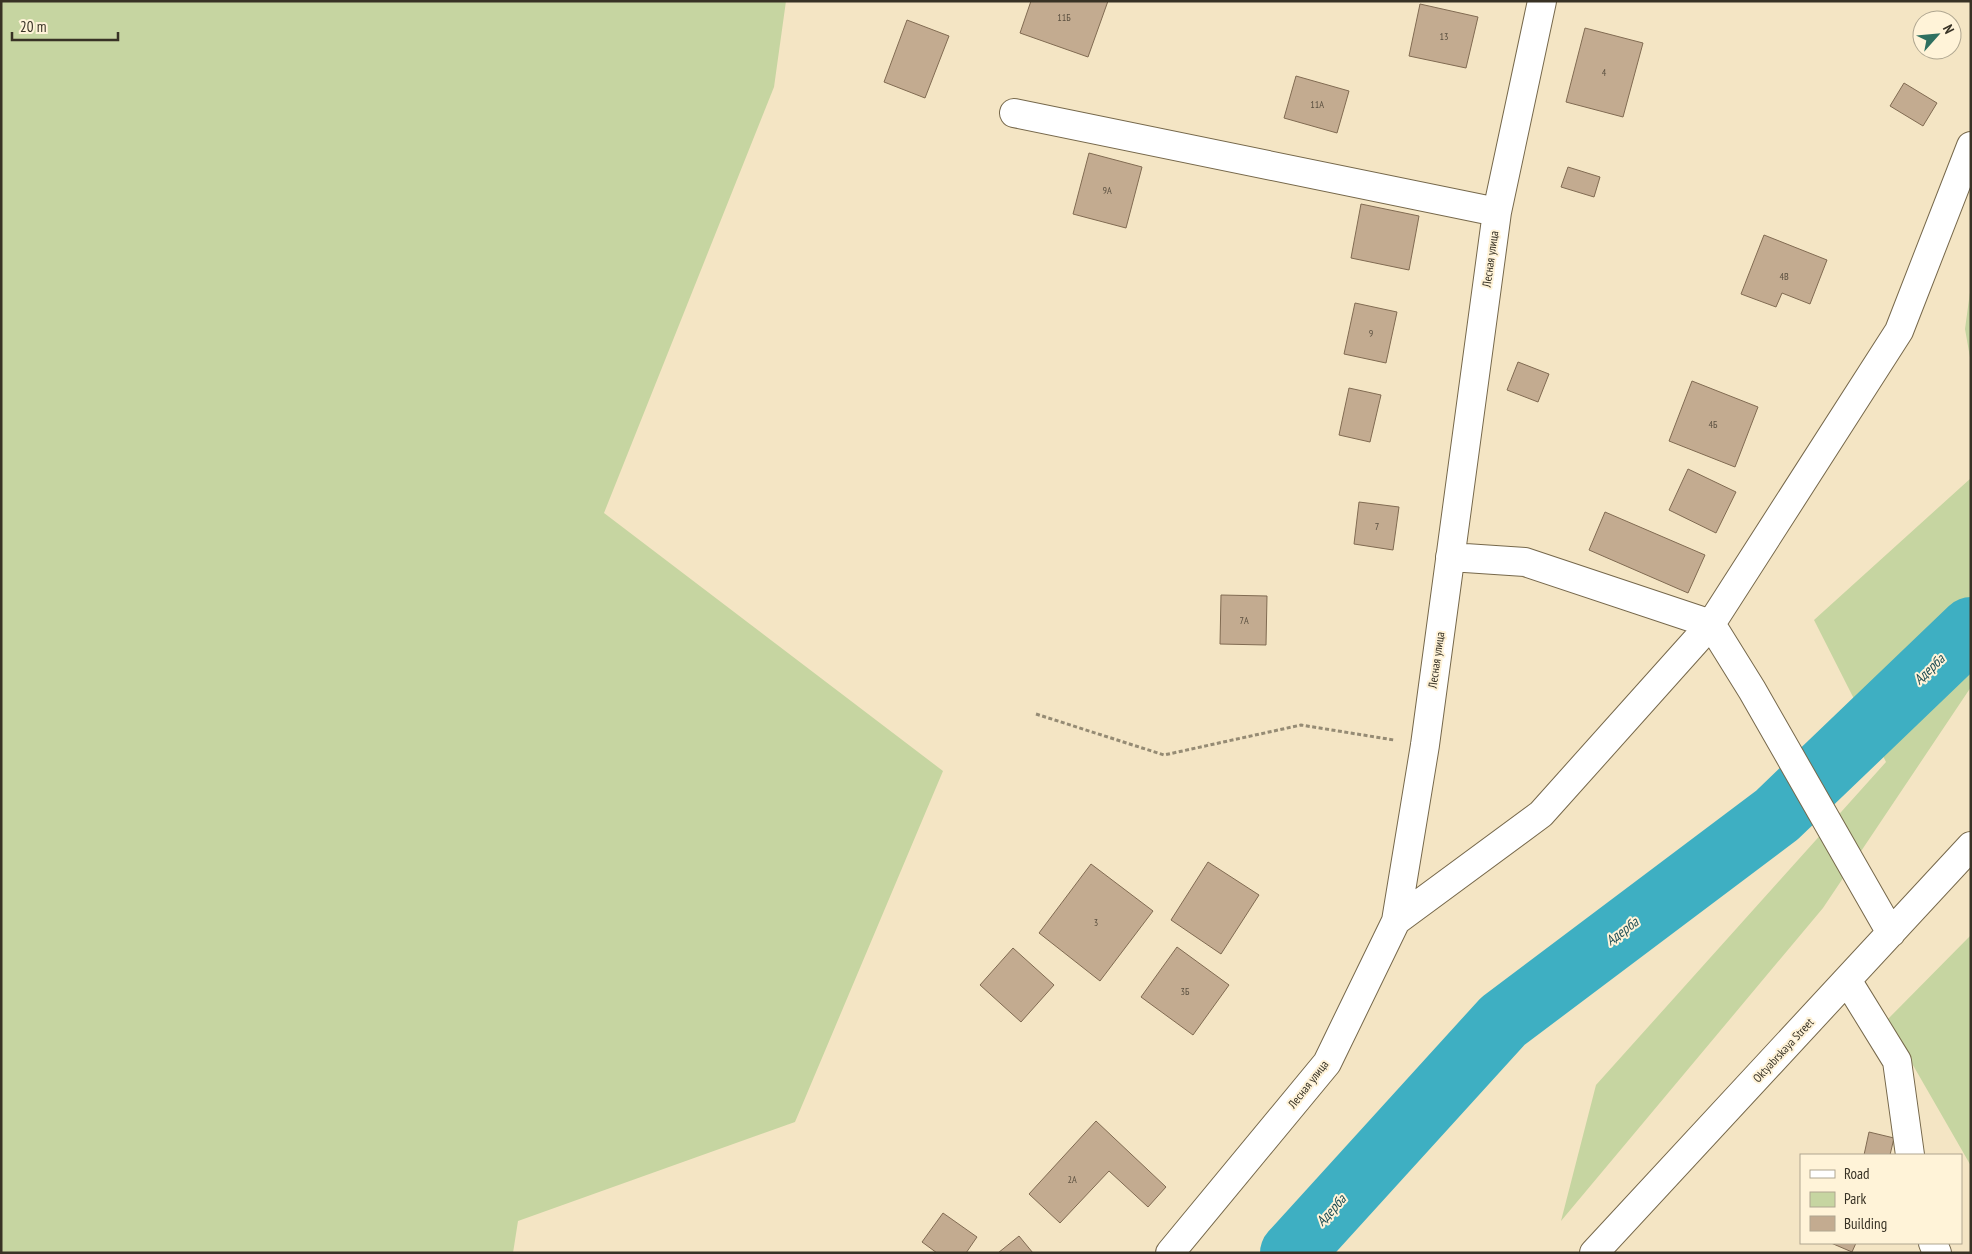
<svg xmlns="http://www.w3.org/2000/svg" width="1972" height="1254" font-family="'PT Sans Narrow',sans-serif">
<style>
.green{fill:#c6d5a1}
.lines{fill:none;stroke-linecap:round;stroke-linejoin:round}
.river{stroke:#3eafc2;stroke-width:64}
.building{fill:#c3ab90;stroke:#816b52}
.minor-casing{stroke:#76684b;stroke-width:30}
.path{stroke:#958b74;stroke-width:3;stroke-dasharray:4 2.5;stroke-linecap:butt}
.minor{stroke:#fff;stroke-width:28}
.labels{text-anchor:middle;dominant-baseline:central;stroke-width:4;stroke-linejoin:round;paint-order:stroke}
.number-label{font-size:10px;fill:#5b5040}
.street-label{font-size:12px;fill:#383225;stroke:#fff3d8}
.water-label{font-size:14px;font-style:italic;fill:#1b4b53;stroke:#fff3d8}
</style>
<rect width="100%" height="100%" fill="#f4e5c4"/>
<path class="green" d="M1 1H786L774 87 604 513 943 771 795 1122 518 1221 513 1253H1Z
M1971 285V363L1965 329Z
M1971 478V687L1823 908 1561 1221 1596 1085 1886 762 1814 620Z
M1971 935V1166L1887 1020Z"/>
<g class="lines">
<path class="river" d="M1292 1253 1503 1021 1777 815 1971 629"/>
</g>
<path class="building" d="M1031 1H1108L1088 57 1020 33Z
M1420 4 1478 17 1466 68 1409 56Z
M907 20 949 36 925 98 884 82Z
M1585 28 1643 43 1623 117 1566 102Z
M1296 76 1349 91 1337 133 1284 118Z
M1904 83 1937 103 1923 126 1890 106Z
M1089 153 1142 167 1126 228 1073 214Z
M1568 167 1600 177 1594 197 1561 187Z
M1361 204 1419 216 1409 270 1351 258Z
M1764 235 1827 260 1810 304 1782 293 1776 307 1741 294Z
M1355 303 1397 312 1386 363 1344 354Z
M1518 362 1549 374 1538 402 1507 390Z
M1692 381 1758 407 1735 467 1669 441Z
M1349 388 1381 395 1370 442 1339 435Z
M1688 469 1736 492 1716 533 1669 510Z
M1359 502 1399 507 1393 550 1354 544Z
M1605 512 1705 555 1688 593 1589 550Z
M1221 595 1267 596 1266 645 1220 644Z
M1208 862 1259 895 1221 954 1171 920Z
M1091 864 1153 911 1100 981 1039 933Z
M1177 947 1229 985 1193 1035 1141 997Z
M1013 948 1054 985 1021 1022 980 985Z
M1096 1121 1166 1187 1148 1207 1109 1171 1060 1223 1029 1194Z
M1869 1132 1894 1138 1890 1155H1864Z
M943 1213 977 1237 966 1253H937L922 1242Z
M1019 1236 1033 1253H998Z
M1831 1243H1856L1852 1252Z"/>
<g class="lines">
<g class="minor-casing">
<path id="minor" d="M1014 113 1497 212
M1450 557 1525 562 1711 624 1899 331 1971 146
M1396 921 1541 814 1711 624 1752 690 1891 933
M1847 980 1897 1061 1910 1155
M1933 1243 1937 1253
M1170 1253 1327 1063 1396 921 1425 745 1497 212 1542 1
M1594 1253 1971 846"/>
</g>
<path class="path" d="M1036 714 1164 755 1301 725 1394 740"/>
<use href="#minor" class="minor"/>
</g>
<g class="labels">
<g class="number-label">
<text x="1064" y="17">11Б</text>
<text x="1444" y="36">13</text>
<text x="1604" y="72">4</text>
<text x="1317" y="104">11А</text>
<text x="1107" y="190">9А</text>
<text x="1784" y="276">4В</text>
<text x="1371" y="333">9</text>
<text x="1713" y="424">4Б</text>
<text x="1377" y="526">7</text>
<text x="1244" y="620">7А</text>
<text x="1096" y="922">3</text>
<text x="1185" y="991">3Б</text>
<text x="1072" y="1179">2А</text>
</g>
<g class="street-label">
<text transform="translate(1490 259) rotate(-82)">Лесная улица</text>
<text transform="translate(1436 660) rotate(-82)">Лесная улица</text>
<text transform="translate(1783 1050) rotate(-47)">Oktyabrskaya Street</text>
<text transform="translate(1308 1084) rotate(-52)">Лесная улица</text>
</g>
<g class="water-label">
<text transform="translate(1929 669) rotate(-44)">Адерба</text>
<text transform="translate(1622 931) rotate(-37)">Адерба</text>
<text transform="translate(1331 1210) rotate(-48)">Адерба</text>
</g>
</g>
<rect width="1972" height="1254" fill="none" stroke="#383225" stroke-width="5"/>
<rect x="1800" y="1154" width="162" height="90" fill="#fff3d8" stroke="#afa690"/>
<rect x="1810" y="1170" width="25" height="8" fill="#ffffff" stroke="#afa690"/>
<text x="1844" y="1179" font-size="15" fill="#383225">Road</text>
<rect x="1810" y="1192" width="25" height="15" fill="#c6d5a1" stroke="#afa690"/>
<text x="1844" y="1204" font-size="15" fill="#383225">Park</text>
<rect x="1810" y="1216" width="25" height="15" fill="#c3ab90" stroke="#afa690"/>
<text x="1844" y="1229" font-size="15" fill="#383225">Building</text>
<g transform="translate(1937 35) rotate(63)"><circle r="24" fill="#fff3d8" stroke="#afa690"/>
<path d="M0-4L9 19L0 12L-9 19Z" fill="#2f7060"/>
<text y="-8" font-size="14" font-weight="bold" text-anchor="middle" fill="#383225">N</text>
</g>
<path d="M12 32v8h106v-8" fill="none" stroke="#383225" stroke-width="2.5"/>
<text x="20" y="32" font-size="15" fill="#383225" stroke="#fff3d8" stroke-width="4" paint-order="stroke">20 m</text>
</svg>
